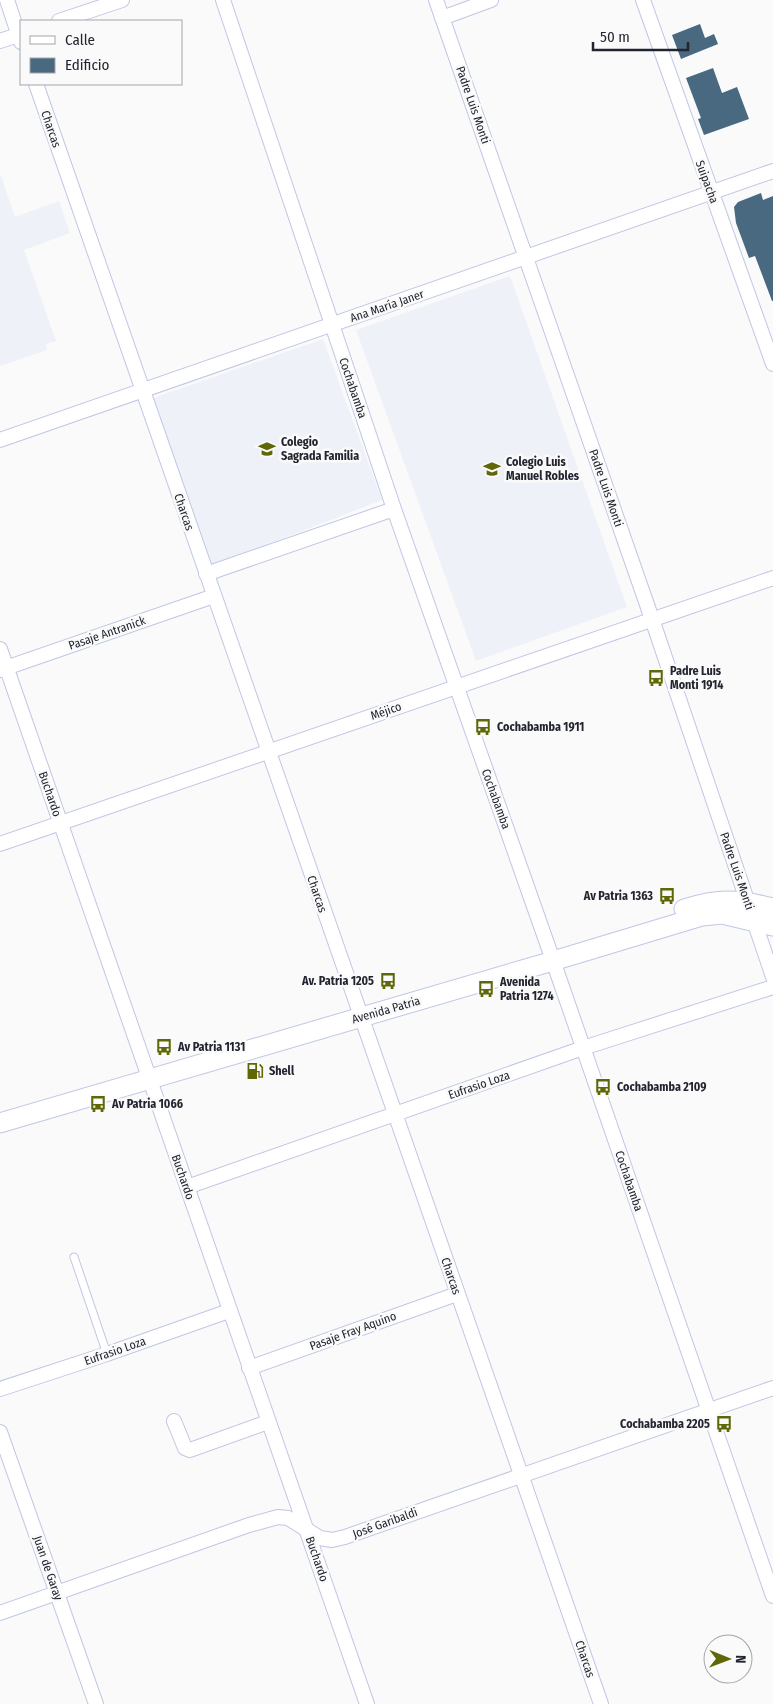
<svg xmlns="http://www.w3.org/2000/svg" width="773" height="1704" font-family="'Fira Sans Condensed',sans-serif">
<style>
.built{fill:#eff1f9}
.building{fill:#496980}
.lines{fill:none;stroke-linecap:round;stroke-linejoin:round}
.service-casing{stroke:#bfc7e4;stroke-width:9}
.minor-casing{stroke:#bfc7e4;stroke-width:16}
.secondary-casing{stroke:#bfc7e4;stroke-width:21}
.service{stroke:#fff;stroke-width:7}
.minor{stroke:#fff;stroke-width:14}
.secondary{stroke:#fff;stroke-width:19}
.labels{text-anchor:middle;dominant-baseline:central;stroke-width:5;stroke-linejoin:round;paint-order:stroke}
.street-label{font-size:12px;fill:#222530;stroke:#fafafa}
.poi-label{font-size:12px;font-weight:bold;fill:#222530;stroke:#fafafa;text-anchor:start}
</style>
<rect width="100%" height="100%" fill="#fafafa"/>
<path class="built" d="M0 173 15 217 59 201 70 233 24 250 56 341 46 344 47 350 0 366Z
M510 276 627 607 476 661 356 330Z
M323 339 382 500 212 566 153 398Z"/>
<path class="building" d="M700 24 705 38 714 34 718 44 681 59 672 35Z
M713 68 722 93 737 87 749 119 704 135 698 119 701 118 686 78Z
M761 193 763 200 773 196V301H772L755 256 749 258 736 223 734 207 738 202Z"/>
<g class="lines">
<g class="service-casing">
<path id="service" d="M74 1257 107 1354"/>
</g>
<g class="minor-casing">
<path id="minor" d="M7 0 21 42
M223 0 394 509 549 949 773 1596
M436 0 652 619 773 977
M643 0 773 364
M442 18 491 0
M59 21 122 0
M0 41 21 34
M36 84 601 1704
M0 440 773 171
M206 574 394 509
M0 649 367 1704
M0 670 214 596
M0 844 773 578
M187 1187 583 1048 773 987
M249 1368 457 1294
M0 1389 107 1354 229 1311
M174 1421 185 1448 190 1450 268 1422
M0 1432 96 1704
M0 1613 249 1525 278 1517 288 1518 320 1538 332 1540 345 1537 773 1388"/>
</g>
<g class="secondary-casing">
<path id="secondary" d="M684 909C719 898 737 899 773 908
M0 1123 553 961 702 916 722 914 773 926"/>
</g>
<use href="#service" class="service"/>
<use href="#minor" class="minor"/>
<use href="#secondary" class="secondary"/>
</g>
<defs>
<g id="school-bare" transform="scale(1.35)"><path d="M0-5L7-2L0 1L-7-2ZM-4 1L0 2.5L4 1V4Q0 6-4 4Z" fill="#5f6707" stroke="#fafafa" stroke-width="2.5" paint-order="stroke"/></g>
<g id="bus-bare" transform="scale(1.35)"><path d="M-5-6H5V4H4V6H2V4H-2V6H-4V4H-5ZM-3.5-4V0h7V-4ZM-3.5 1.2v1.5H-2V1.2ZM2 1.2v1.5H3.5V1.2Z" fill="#5f6707" stroke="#fafafa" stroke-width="2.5" paint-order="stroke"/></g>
<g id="fuel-bare" transform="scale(1.35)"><path d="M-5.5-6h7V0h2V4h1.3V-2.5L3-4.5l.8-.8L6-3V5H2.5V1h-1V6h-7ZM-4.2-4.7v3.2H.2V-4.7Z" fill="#5f6707" stroke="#fafafa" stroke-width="2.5" paint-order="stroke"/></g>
</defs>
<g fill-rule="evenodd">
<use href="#school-bare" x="267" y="449"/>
<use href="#school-bare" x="492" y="469"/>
<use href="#bus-bare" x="656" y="678"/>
<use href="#bus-bare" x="483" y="727"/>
<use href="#bus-bare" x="667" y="896"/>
<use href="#bus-bare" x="388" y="981"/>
<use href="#bus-bare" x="486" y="989"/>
<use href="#bus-bare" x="164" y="1047"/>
<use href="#fuel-bare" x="255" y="1071"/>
<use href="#bus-bare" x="603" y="1087"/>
<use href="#bus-bare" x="98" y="1104"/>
<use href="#bus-bare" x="724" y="1424"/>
</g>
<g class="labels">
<g class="street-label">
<text transform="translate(473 105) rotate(71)">Padre Luis Monti</text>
<text transform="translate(51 129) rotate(71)">Charcas</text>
<text transform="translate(707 182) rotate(70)">Suipacha</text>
<text transform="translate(387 306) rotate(-19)">Ana María Janer</text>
<text transform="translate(353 388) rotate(71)">Cochabamba</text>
<text transform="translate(606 488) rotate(71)">Padre Luis Monti</text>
<text transform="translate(184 512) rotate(71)">Charcas</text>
<text transform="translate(107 633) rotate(-19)">Pasaje Antranick</text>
<text transform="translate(386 711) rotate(-19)">Méjico</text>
<text transform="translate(50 794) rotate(71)">Buchardo</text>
<text transform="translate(496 799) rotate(70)">Cochabamba</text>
<text transform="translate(737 871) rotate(71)">Padre Luis Monti</text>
<text transform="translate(317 894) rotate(71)">Charcas</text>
<text transform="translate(386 1010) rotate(-16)">Avenida Patria</text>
<text transform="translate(479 1085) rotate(-19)">Eufrasio Loza</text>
<text transform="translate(183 1177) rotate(71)">Buchardo</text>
<text transform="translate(629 1181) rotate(71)">Cochabamba</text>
<text transform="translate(451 1276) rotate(71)">Charcas</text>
<text transform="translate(353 1331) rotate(-20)">Pasaje Fray Aquino</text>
<text transform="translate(115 1351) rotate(-19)">Eufrasio Loza</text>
<text transform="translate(385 1523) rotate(-20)">José Garibaldi</text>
<text transform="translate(317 1559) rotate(71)">Buchardo</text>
<text transform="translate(48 1568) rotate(71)">Juan de Garay</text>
<text transform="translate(585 1659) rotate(71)">Charcas</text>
</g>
<g class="poi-label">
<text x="281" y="442">Colegio<tspan x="281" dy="14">Sagrada Familia</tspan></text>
<text x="506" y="462">Colegio Luis<tspan x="506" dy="14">Manuel Robles</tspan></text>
<text x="670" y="671">Padre Luis<tspan x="670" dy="14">Monti 1914</tspan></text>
<text x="497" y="727">Cochabamba 1911</text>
<text x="653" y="896" text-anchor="end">Av Patria 1363</text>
<text x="374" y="981" text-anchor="end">Av. Patria 1205</text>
<text x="500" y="982">Avenida<tspan x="500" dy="14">Patria 1274</tspan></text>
<text x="178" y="1047">Av Patria 1131</text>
<text x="269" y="1071">Shell</text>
<text x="617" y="1087">Cochabamba 2109</text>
<text x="112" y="1104">Av Patria 1066</text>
<text x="710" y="1424" text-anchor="end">Cochabamba 2205</text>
</g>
</g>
<rect x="20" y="20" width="162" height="65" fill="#fafafa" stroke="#a4a5a9"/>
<rect x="30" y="36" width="25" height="8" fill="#ffffff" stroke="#a4a5a9"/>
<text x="65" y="45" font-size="15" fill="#222530">Calle</text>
<rect x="30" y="58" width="25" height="15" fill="#496980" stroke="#a4a5a9"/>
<text x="65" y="70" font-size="15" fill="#222530">Edificio</text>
<g transform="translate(728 1659) rotate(91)"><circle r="24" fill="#fafafa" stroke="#a4a5a9"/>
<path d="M0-4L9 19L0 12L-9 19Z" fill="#5f6707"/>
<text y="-8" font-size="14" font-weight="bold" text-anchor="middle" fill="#222530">N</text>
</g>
<path d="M593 42v8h95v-8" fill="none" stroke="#222530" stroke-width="2.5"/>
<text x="600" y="42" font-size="15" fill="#222530" stroke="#fafafa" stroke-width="4" paint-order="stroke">50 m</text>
</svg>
